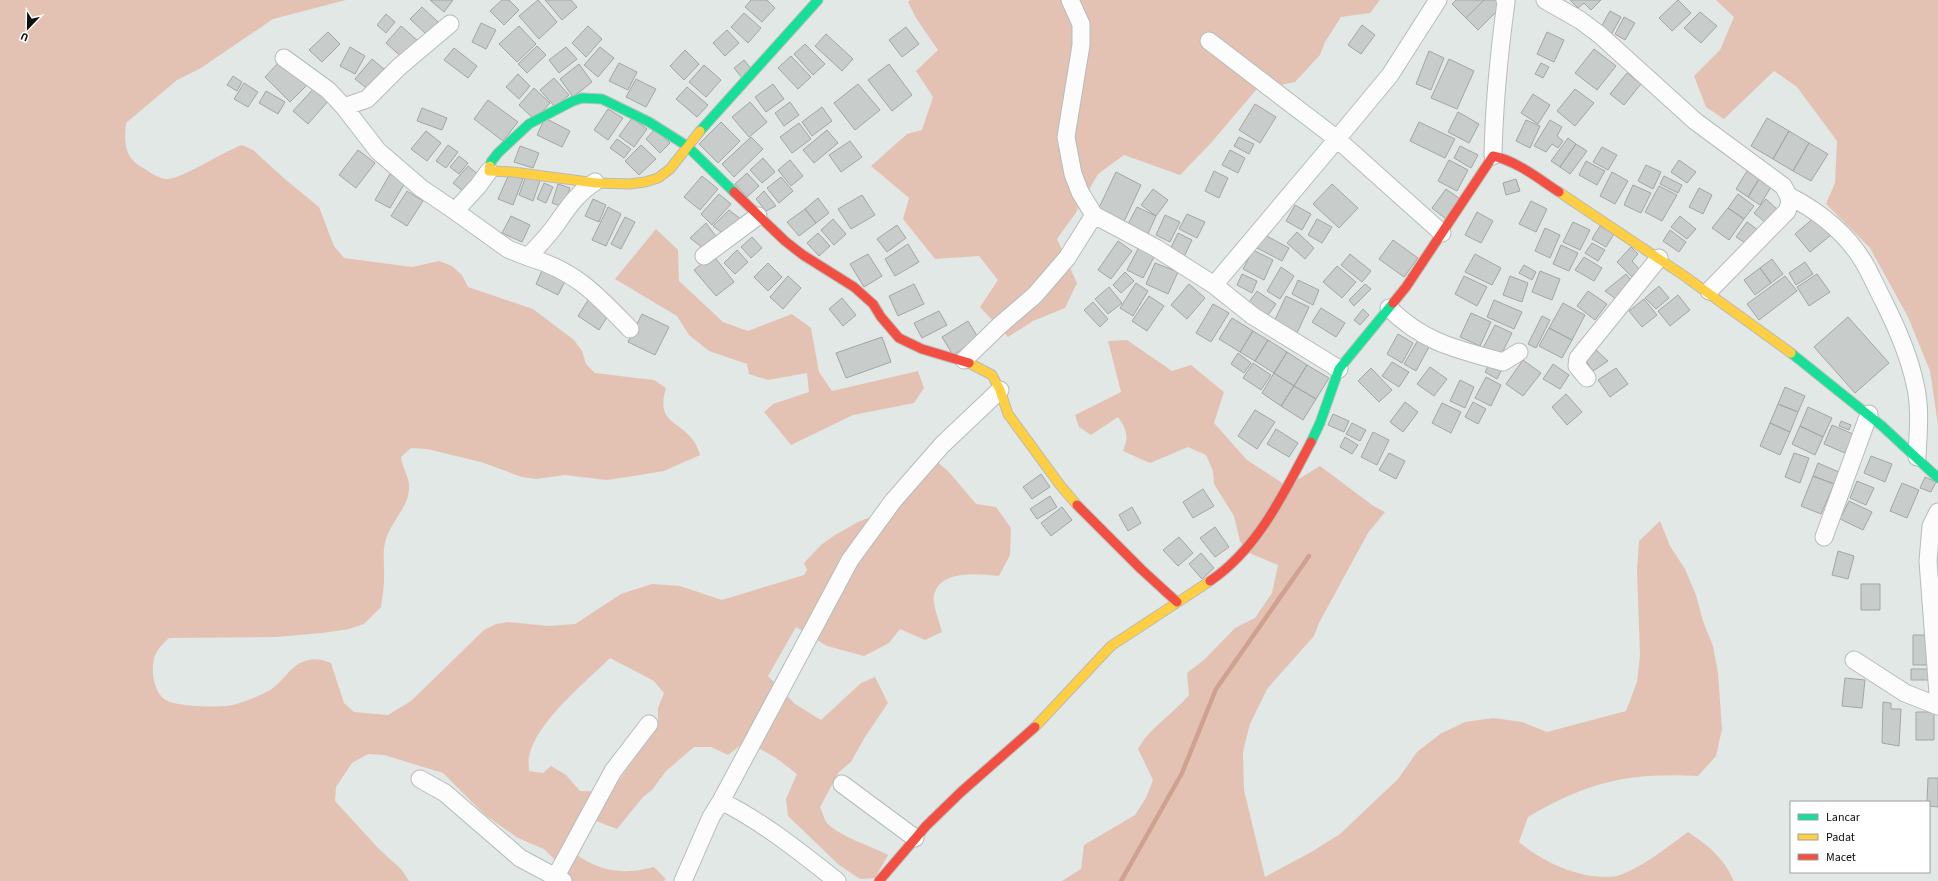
<svg xmlns="http://www.w3.org/2000/svg" width="1938" height="881" font-family="'Source Sans 3',sans-serif">
<style>
.forest{fill:#e4c2b3;fill-rule:evenodd}
.lines{fill:none;stroke-linecap:round;stroke-linejoin:round}
.stream{stroke:#cea191;stroke-width:4.5}
.building{fill:#c8cdcb;stroke:#a2a7a4}
.street-casing{stroke:#b7bcba;stroke-width:19}
.fast-casing{stroke:#b7bcba;stroke-width:11}
.slow-casing{stroke:#b7bcba;stroke-width:11}
.jam-casing{stroke:#b7bcba;stroke-width:11}
.street{stroke:#fbfcfb;stroke-width:17}
.fast{stroke:#16e098;stroke-width:9}
.slow{stroke:#ffcf43;stroke-width:9}
.jam{stroke:#f24e42;stroke-width:9}
</style>
<rect width="100%" height="100%" fill="#e2e8e5"/>
<path class="forest" d="M0 0H346L273 19 201 68 177 80 126 123C124 143 124 157 143 168 149 172 158 178 166 179 181 180 224 151 242 145L253 150 286 180 319 207 334 246 344 258 412 267 439 261 452 266 462 275 468 287 533 309 574 340 582 351 586 364 595 373 654 380 666 388C655 425 681 420 695 443 697 447 699 451 700 455L664 471 621 478 606 480 565 475 536 479 522 477 481 462 427 449 411 448 401 457C402 466 408 476 409 484 411 507 389 522 385 543 382 555 385 567 384 580 384 589 382 598 381 607L364 624 349 629 322 633 276 637 169 638C160 646 154 653 153 665 152 677 155 691 164 699 174 707 221 708 233 705 245 702 259 696 270 690 283 682 291 665 305 661 315 658 321 659 331 663L344 703 354 712 388 715 411 701 484 630 496 624 508 622 549 626 575 624 621 594 652 584 680 586 722 600 804 575 807 570 804 563 821 545 835 535 858 522 898 506 936 461 948 471 976 504 996 507 1011 528 1010 555 999 576C979 574 939 569 934 596 932 603 940 624 942 632L925 640 900 629 889 643 864 656 827 646 796 627 768 676 795 704 821 720 861 683 875 677 888 703 865 737 851 762 839 772 820 807C822 811 824 818 826 822 838 836 871 846 888 855L875 878 860 879 839 865 788 816 786 799 797 774 776 758 746 741 728 755 711 747H694L666 771 652 790 643 797 617 829 596 821 575 823 563 845C593 869 616 877 654 867L666 879 664 881H552L558 863 544 849 518 838 485 815 443 773 384 755 368 754 352 763 336 787 335 801 379 849 401 869 409 881H0ZM610 658 654 681 664 693 658 708V719L650 737 610 792 580 791 566 775 551 766 543 773 529 771C529 766 528 761 529 756 537 721 585 683 610 658Z
M910 0H1380L1370 13 1341 17 1325 42 1320 55 1295 82 1256 90 1211 143 1180 175 1124 155 1098 174 1075 214 1057 239 1077 283 1065 308 1033 321 1008 337 980 307 998 280 979 256 935 259 903 219 909 198 871 166 907 134 922 130 933 97 916 71 938 50 916 18 908 2Z
M1716 0H1938V425L1930 371 1908 317 1870 248 1826 204 1835 183 1837 141 1797 87 1774 71 1724 119 1706 107 1694 76 1720 50 1734 17Z
M656 229 678 250 679 281 723 322 748 331 792 314 811 328 819 372 832 391 918 371 924 388 914 403 853 415 791 445 764 412 773 404 809 392 807 373 768 380 749 374 747 364 709 351 689 335 677 316 615 279Z
M1127 340 1172 371 1191 365 1224 392 1214 423 1247 460 1287 486 1320 466 1372 505 1385 512 1368 533 1319 623 1314 636 1267 689 1250 724 1246 739 1243 752 1244 790 1265 877 1313 851 1340 834 1398 779 1417 752 1440 734 1465 722 1493 718 1522 722 1547 732 1626 711 1637 682 1640 656 1637 570 1639 541 1660 521 1670 546 1685 569 1696 595 1703 621 1713 646 1718 673 1722 729 1716 756 1698 776C1629 772 1587 782 1528 817L1519 842C1544 863 1583 881 1617 876 1640 869 1669 846 1688 832 1709 846 1723 857 1734 881H1062L1081 869 1084 845 1135 815 1146 798 1153 780 1138 749C1149 728 1173 714 1189 695L1187 673 1205 659 1235 628 1255 618 1272 593 1278 565 1249 553 1240 541 1234 516 1214 484 1213 471 1206 455 1188 447 1150 463 1123 451C1129 436 1127 430 1118 417L1091 435 1079 427 1075 415 1121 392 1108 341Z"/>
<g class="lines">
<path class="stream" d="M1121 881 1182 773 1216 689 1309 556"/>
</g>
<path class="building" d="M430 0H453L444 12Z
M502 0H509L519 10 504 25 490 11Z
M538 0 557 22 539 39 519 16Z
M545 0H571L577 7 562 20Z
M751 0H767L775 8 762 22 745 7Z
M1456 0H1484L1466 18 1452 4Z
M1484 0H1496L1502 6 1478 30 1466 18Z
M1570 0H1601L1591 10 1584 3 1578 8Z
M1678 0 1691 13 1672 31 1659 18Z
M422 7 438 22 426 34 410 19Z
M1610 11 1621 17 1611 35 1600 29Z
M1700 12 1717 26 1701 43 1684 28Z
M744 13 761 28 748 43 731 27Z
M386 14 395 22 386 33 377 25Z
M1624 17 1635 23 1625 40 1615 34Z
M481 23 496 30 486 49 472 42Z
M1362 25 1375 35 1361 54 1348 45Z
M401 26 419 42 404 59 386 43Z
M519 26 536 44 517 62 499 44Z
M588 26 602 39 586 57 572 43Z
M906 27 919 44 902 57 889 40Z
M727 30 739 43 725 56 713 43Z
M328 32 340 44 322 62 309 50Z
M1547 32 1564 40 1554 62 1537 54Z
M826 34 853 59 842 71 815 46Z
M805 44 825 64 813 75 794 54Z
M537 46 546 55 527 73 518 64Z
M350 47 365 56 355 74 340 66Z
M566 47 577 59 559 73 549 60Z
M600 47 614 58 598 77 584 65Z
M454 48 477 66 468 78 444 60Z
M1594 49 1616 66 1597 90 1575 73Z
M685 50 699 64 684 80 670 66Z
M1429 51 1444 58 1431 90 1416 84Z
M791 56 811 77 798 89 778 68Z
M372 59 385 70 369 90 355 79Z
M1449 59 1474 71 1457 109 1431 98Z
M281 60 307 85 290 102 265 77Z
M744 60 752 70 742 78 734 68Z
M619 63 637 72 628 90 609 81Z
M1541 63 1549 67 1543 78 1535 74Z
M579 64 592 82 573 97 560 79Z
M889 64 912 95 892 111 868 80Z
M704 65 721 80 706 97 689 82Z
M1627 73 1641 84 1624 105 1610 94Z
M518 74 530 86 519 99 506 87Z
M233 76 242 82 237 91 227 85Z
M554 78 569 95 555 107 540 90Z
M636 79 656 89 646 107 626 97Z
M244 83 258 92 248 107 234 99Z
M773 84 784 99 766 112 755 97Z
M858 84 880 110 855 130 834 103Z
M315 87 329 100 308 124 293 111Z
M687 87 708 105 697 117 676 99Z
M534 88 550 103 535 120 519 105Z
M1575 89 1594 103 1575 126 1557 111Z
M266 91 285 102 278 114 259 103Z
M1533 94 1550 105 1538 124 1521 113Z
M488 100 518 122 503 141 474 119Z
M750 102 767 122 749 137 732 117Z
M790 102 799 115 784 126 775 113Z
M1255 104 1276 117 1260 143 1239 130Z
M822 107 832 121 812 136 802 122Z
M422 108 447 118 442 130 417 121Z
M608 109 623 118 608 140 594 130Z
M1458 112 1479 124 1469 143 1448 132Z
M545 118 570 131 562 147 537 135Z
M632 118 647 129 634 147 619 136Z
M1767 118 1789 131 1773 159 1751 146Z
M1526 120 1540 126 1530 148 1516 141Z
M1550 120 1562 127 1557 136 1563 141 1558 148 1552 144 1546 152 1534 146Z
M721 122 740 141 718 163 699 144Z
M1419 122 1455 139 1445 158 1410 141Z
M799 123 811 139 792 153 780 137Z
M655 129 670 143 660 153 646 139Z
M827 130 838 143 814 163 803 150Z
M426 131 441 143 427 161 411 149Z
M1789 131 1809 143 1793 171 1773 159Z
M751 137 763 149 734 177 722 164Z
M1239 137 1254 144 1249 154 1234 146Z
M1568 138 1576 144 1560 167 1551 161Z
M617 139 631 149 624 158 610 148Z
M850 141 862 157 841 172 829 155Z
M1809 143 1828 154 1811 181 1793 171Z
M1576 144 1587 151 1570 174 1560 167Z
M448 145 458 152 446 168 436 161Z
M641 145 656 159 639 175 625 161Z
M520 146 539 153 533 168 514 162Z
M1460 146 1478 155 1471 168 1454 158Z
M1602 147 1617 155 1608 170 1593 162Z
M358 150 375 163 356 188 339 175Z
M1230 150 1245 158 1238 173 1222 165Z
M459 156 468 163 459 174 450 167Z
M763 158 775 172 762 183 750 170Z
M790 160 803 176 791 186 778 170Z
M1449 160 1468 170 1457 191 1438 181Z
M1679 160 1696 172 1687 183 1671 172Z
M1586 161 1605 171 1597 185 1579 175Z
M1646 165 1661 172 1653 189 1638 181Z
M468 166 480 176 465 193 453 183Z
M1214 171 1228 178 1219 198 1205 191Z
M1747 171 1759 179 1748 197 1736 189Z
M1116 172 1141 185 1122 226 1096 214Z
M1612 172 1628 181 1615 204 1600 196Z
M747 173 759 186 747 197 735 184Z
M390 174 405 183 390 208 375 200Z
M509 174 523 179 513 205 498 199Z
M526 176 540 181 533 201 519 195Z
M702 176 718 189 700 210 684 197Z
M1664 176 1682 185 1678 193 1660 184Z
M781 177 793 191 779 203 767 188Z
M1516 179 1520 191 1506 195 1503 183Z
M1759 179 1771 187 1760 205 1748 197Z
M544 183 553 187 546 203 537 199Z
M558 184 570 188 563 207 552 203Z
M1332 184 1358 208 1339 228 1313 204Z
M1633 185 1651 193 1641 213 1624 205Z
M1659 186 1677 195 1662 221 1645 212Z
M1699 188 1712 195 1703 214 1689 207Z
M1153 189 1168 200 1156 216 1141 205Z
M1446 189 1460 199 1446 219 1432 208Z
M407 191 423 201 407 226 391 216Z
M764 191 776 206 766 211 756 199Z
M719 194 731 204 712 225 701 214Z
M1738 194 1754 206 1744 219 1728 208Z
M862 195 875 215 851 229 838 209Z
M818 198 829 213 816 223 805 209Z
M593 199 606 205 599 222 585 216Z
M1766 199 1779 211 1767 224 1754 213Z
M1531 201 1547 209 1536 232 1519 224Z
M1295 205 1311 214 1302 230 1286 221Z
M608 207 621 214 606 246 592 240Z
M1137 207 1156 216 1146 238 1126 228Z
M1728 208 1744 219 1729 240 1712 228Z
M805 209 816 223 799 236 787 222Z
M729 210 742 220 725 235 713 226Z
M1477 212 1493 221 1481 243 1465 235Z
M1187 214 1205 222 1197 238 1179 229Z
M1165 215 1180 222 1170 242 1156 235Z
M511 216 530 225 522 242 502 233Z
M1680 216 1696 229 1687 239 1671 227Z
M1816 216 1831 235 1810 252 1795 234Z
M625 217 635 222 621 249 611 244Z
M833 219 846 234 834 245 821 230Z
M1317 219 1332 227 1322 243 1308 235Z
M1573 222 1590 230 1580 250 1563 242Z
M1747 222 1758 230 1747 244 1736 237Z
M706 223 718 239 704 249 690 238Z
M897 225 906 238 887 252 877 239Z
M1600 226 1614 234 1606 247 1592 239Z
M1545 228 1560 235 1550 258 1535 251Z
M1670 230 1686 242 1679 252 1663 241Z
M1297 232 1314 248 1305 259 1287 243Z
M818 233 830 246 819 256 807 243Z
M1178 233 1192 240 1182 261 1168 254Z
M1265 235 1289 248 1282 261 1257 248Z
M752 237 762 248 751 258 741 247Z
M1393 240 1418 258 1404 277 1379 259Z
M1118 241 1132 251 1111 279 1098 270Z
M1592 243 1605 250 1598 261 1585 253Z
M908 244 919 262 895 276 885 259Z
M1561 245 1578 253 1569 271 1553 264Z
M1139 247 1155 255 1143 278 1127 270Z
M1631 247 1638 254 1632 261 1639 269 1632 277 1617 262Z
M737 250 748 262 735 274 724 263Z
M1253 250 1273 260 1264 280 1243 269Z
M868 254 882 276 864 287 850 264Z
M1350 254 1371 271 1362 282 1341 265Z
M1475 254 1501 268 1492 285 1465 272Z
M713 255 734 282 716 296 694 270Z
M1584 257 1602 268 1594 281 1575 270Z
M1772 259 1783 274 1771 283 1760 268Z
M1805 262 1813 274 1796 285 1789 273Z
M768 263 782 277 768 291 754 277Z
M1155 263 1178 272 1168 294 1146 284Z
M1524 265 1536 272 1532 280 1519 273Z
M544 266 567 277 558 295 536 284Z
M1337 266 1356 282 1342 298 1323 282Z
M1281 267 1294 276 1280 299 1267 291Z
M1760 268 1771 283 1755 295 1744 280Z
M1540 271 1560 279 1552 300 1532 292Z
M1125 272 1134 281 1121 293 1113 285Z
M1242 274 1257 281 1252 293 1237 285Z
M1626 274 1630 279 1616 299 1605 291Z
M1817 274 1830 292 1809 306 1797 287Z
M788 276 801 288 783 309 770 297Z
M1464 276 1487 287 1477 306 1455 294Z
M1510 276 1528 283 1522 302 1503 295Z
M1785 276 1797 291 1759 320 1747 304Z
M1298 280 1319 290 1313 305 1292 294Z
M1136 283 1148 291 1133 316 1120 308Z
M914 284 924 304 898 316 889 296Z
M1189 284 1205 298 1187 319 1171 305Z
M1365 284 1371 289 1354 306 1349 300Z
M1659 286 1669 298 1656 309 1645 298Z
M1109 287 1122 303 1108 314 1095 299Z
M1257 291 1276 304 1266 318 1247 305Z
M1588 291 1607 304 1595 320 1577 306Z
M1678 295 1690 310 1670 326 1658 311Z
M1149 296 1164 306 1147 331 1132 321Z
M1286 296 1309 307 1297 333 1274 322Z
M590 297 611 311 599 330 578 316Z
M842 298 856 315 843 326 829 309Z
M1644 299 1657 315 1642 327 1629 311Z
M1494 300 1522 312 1514 329 1487 317Z
M1093 302 1108 319 1100 327 1084 310Z
M1563 303 1585 315 1572 340 1549 328Z
M1213 304 1229 313 1211 342 1196 333Z
M1321 308 1345 323 1336 337 1312 322Z
M1363 309 1369 315 1360 325 1354 320Z
M939 311 947 325 922 338 914 323Z
M1471 313 1491 322 1480 346 1460 337Z
M642 314 669 327 655 355 628 342Z
M1542 316 1550 320 1536 348 1528 344Z
M1848 317 1889 363 1855 393 1814 347Z
M1232 318 1253 331 1240 352 1219 339Z
M968 321 979 339 953 355 942 337Z
M1495 325 1512 333 1499 359 1482 350Z
M1549 328 1572 340 1562 358 1539 346Z
M1253 331 1268 340 1255 361 1240 352Z
M1398 334 1413 343 1402 363 1387 354Z
M882 337 891 362 846 378 836 353Z
M1268 340 1287 352 1274 373 1255 361Z
M1418 340 1429 347 1416 371 1404 364Z
M1596 350 1608 361 1593 371 1586 361Z
M1287 352 1307 365 1294 386 1274 373Z
M1238 353 1251 363 1244 373 1231 364Z
M1523 360 1541 373 1523 396 1506 384Z
M1392 362 1409 372 1399 387 1382 376Z
M1253 363 1271 375 1261 390 1243 378Z
M1553 364 1569 375 1560 389 1543 379Z
M1307 365 1329 378 1316 399 1294 386Z
M1489 365 1501 371 1497 379 1485 372Z
M1430 367 1447 379 1434 396 1417 384Z
M1371 368 1392 390 1379 402 1358 381Z
M1616 368 1628 384 1610 397 1598 380Z
M1274 373 1294 386 1281 406 1262 393Z
M1486 377 1501 385 1491 406 1475 398Z
M1460 380 1474 387 1465 408 1450 401Z
M1294 386 1316 399 1303 420 1281 406Z
M1785 387 1805 396 1798 412 1778 404Z
M1566 394 1582 412 1567 425 1552 407Z
M1405 402 1418 412 1403 432 1390 422Z
M1473 402 1486 409 1478 424 1465 417Z
M1442 403 1461 412 1451 433 1432 423Z
M1778 404 1798 412 1790 432 1770 423Z
M1808 407 1832 418 1823 437 1800 426Z
M1255 410 1275 422 1257 449 1238 436Z
M1333 414 1349 421 1344 432 1328 425Z
M1841 421 1851 425 1849 430 1839 426Z
M1352 423 1366 430 1360 441 1346 434Z
M1770 423 1790 432 1780 455 1760 446Z
M1832 425 1853 434 1845 453 1824 444Z
M1800 426 1823 437 1815 455 1792 444Z
M1276 429 1298 443 1289 457 1267 444Z
M1373 432 1389 440 1377 465 1361 457Z
M1345 437 1358 445 1352 454 1340 447Z
M1389 453 1405 461 1396 479 1379 470Z
M1794 453 1809 458 1800 483 1785 477Z
M1871 456 1892 464 1885 482 1864 473Z
M1818 463 1839 472 1834 484 1813 476Z
M1041 474 1050 487 1032 499 1023 487Z
M1813 476 1834 484 1821 514 1801 506Z
M1925 477 1936 482 1931 492 1920 488Z
M1857 481 1874 488 1866 505 1850 498Z
M1902 483 1919 490 1907 518 1890 511Z
M1203 489 1214 506 1193 518 1183 502Z
M1050 496 1057 507 1037 519 1030 509Z
M1849 501 1872 512 1863 530 1840 519Z
M1062 507 1072 520 1051 536 1041 523Z
M1132 507 1141 523 1128 531 1119 515Z
M1215 527 1229 547 1215 557 1200 538Z
M1179 537 1193 553 1178 566 1163 550Z
M1838 551 1854 556 1848 579 1832 575Z
M1201 553 1214 568 1202 579 1189 564Z
M1861 584H1880V610H1861Z
M1913 635H1933V665H1913Z
M1911 669H1935L1936 680H1911Z
M1845 678 1865 680 1862 708 1842 706Z
M1883 702 1891 703V709H1901L1899 746 1882 743Z
M1916 712H1934V740H1916Z
M1928 778H1938V807L1929 806V802H1927Z"/>
<g class="lines">
<g class="street-casing">
<path id="street" d="M1070 0 1081 24V45L1066 137 1073 174 1080 192 1094 215 1156 248 1214 285 1253 316 1339 369
M1545 0 1580 20 1600 35 1695 121 1783 186C1789 196 1792 200 1787 211L1709 291
M1209 41 1337 139 1390 75 1438 0
M284 58 328 90 344 107 378 151 421 188 455 211
M344 107 367 99 399 67 450 24
M1493 156C1494 104 1499 54 1506 2L1505 0
M489 171 478 186 455 211 508 249 528 257C537 247 547 237 555 226 567 209 577 193 595 182
M1789 196C1818 211 1846 233 1863 261 1871 274 1877 289 1884 302 1897 328 1909 355 1915 384 1921 408 1918 433 1917 457
M704 256 758 216
M528 257C576 271 596 294 630 329
M1214 285 1337 139 1442 233
M1389 308C1424 343 1457 349 1503 362L1519 352
M964 360 999 326 1035 295 1067 258 1094 215
M1587 378 1577 366 1578 358 1659 258
M1938 512 1931 526 1928 561 1938 694
M1824 537 1869 414
M1854 660 1905 693 1938 706
M420 779 445 793 520 858 563 881
M842 784 915 838
M721 801 850 560 893 501 942 445 1000 390
M555 878 613 771 649 724
M683 881 711 817 721 801C763 822 800 852 837 881"/>
</g>
<g class="fast-casing">
<path id="fast" d="M700 131 818 0
M490 166 491 162 498 153 529 124 573 101 582 98 602 99 649 122 687 146 734 192
M1791 353 1882 426 1938 478
M1311 442 1320 423 1339 369 1393 303"/>
</g>
<g class="slow-casing">
<path id="slow" d="M490 166 489 171 513 172 596 183 629 184 645 182 658 178 670 169 700 131
M1559 192 1683 275 1791 353
M969 363 992 375 1000 390 1008 414 1060 485 1077 505
M1035 727 1111 646 1210 581"/>
</g>
<g class="jam-casing">
<path id="jam" d="M734 192 785 241 803 255 854 287 873 304 881 317 899 338 922 349 969 363
M1393 303 1406 287 1493 156C1517 161 1539 179 1559 192
M1077 505 1141 569 1177 602
M1210 581C1258 549 1285 491 1311 442
M879 881 926 826 961 792 1035 727"/>
</g>
<use href="#street" class="street"/>
<use href="#fast" class="fast"/>
<use href="#slow" class="slow"/>
<use href="#jam" class="jam"/>
</g>
<rect x="1790" y="801" width="140" height="72" fill="#ffffff" stroke="#9e9f9e"/>
<rect x="1798" y="814" width="20" height="6" fill="#16e098" stroke="#9e9f9e"/>
<text x="1826" y="821" font-size="12" fill="#0c0f0d">Lancar</text>
<rect x="1798" y="834" width="20" height="6" fill="#ffcf43" stroke="#9e9f9e"/>
<text x="1826" y="841" font-size="12" fill="#0c0f0d">Padat</text>
<rect x="1798" y="854" width="20" height="6" fill="#f24e42" stroke="#9e9f9e"/>
<text x="1826" y="861" font-size="12" fill="#0c0f0d">Macet</text>
<g transform="translate(28 28) rotate(202)" stroke="#ffffff" stroke-width="3" paint-order="stroke">
<path d="M0-3L7 15L0 10L-7 15Z" fill="#0c0f0d"/>
<text y="-6" font-size="11" font-weight="bold" text-anchor="middle" fill="#0c0f0d">U</text>
</g>
</svg>
